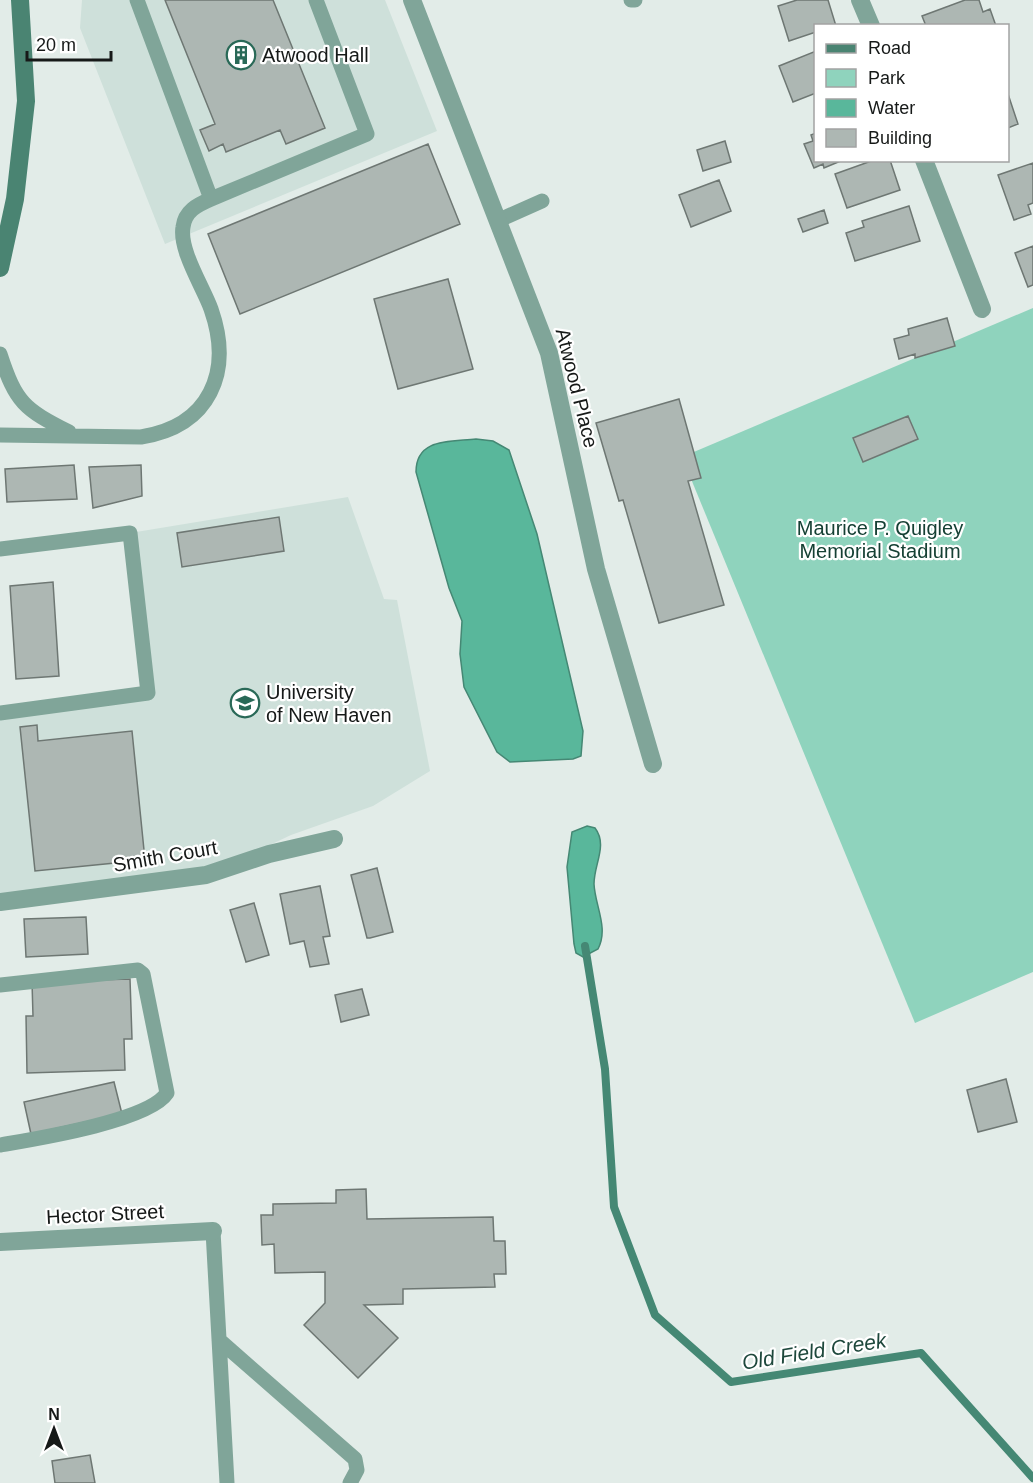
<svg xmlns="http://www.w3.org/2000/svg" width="1033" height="1483" font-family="Helvetica,sans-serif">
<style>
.built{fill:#cee0da}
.green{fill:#8fd3bd}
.water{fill:#59b79b;stroke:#458874;stroke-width:1.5}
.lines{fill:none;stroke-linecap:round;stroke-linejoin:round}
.stream{stroke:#458874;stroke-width:8}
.building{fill:#adb7b3;stroke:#6e7773;stroke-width:1.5}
.lane{stroke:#80a599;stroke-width:15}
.street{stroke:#80a599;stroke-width:18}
.secondary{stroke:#4a8472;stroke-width:18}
.labels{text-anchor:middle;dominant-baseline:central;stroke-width:4.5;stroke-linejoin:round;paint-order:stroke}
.poi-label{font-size:20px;fill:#161918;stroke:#fff;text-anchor:start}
.street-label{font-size:20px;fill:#161918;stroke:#fff}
.park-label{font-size:20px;fill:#154034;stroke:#fff}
.water-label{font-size:21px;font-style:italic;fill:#1e483c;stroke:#fff}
</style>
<rect width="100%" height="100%" fill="#e2ece8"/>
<path class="built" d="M82 0H385L437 131 165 244 80 28Z
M348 497 384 599 397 600 430 771 373 806 291 835 206 875 0 902V713L148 693 130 533Z"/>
<path class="green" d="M1033 308V972L915 1023 682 457Z"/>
<path class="water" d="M476 439 493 441 509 450 537 534 583 731 581 756 573 759 510 762 497 752 464 687 460 654 462 621 449 588 416 472C416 438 450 442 476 439Z
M587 826 595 828C608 845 594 864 594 884 595 906 609 928 598 949L583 957 576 953 574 944 567 867 572 832Z"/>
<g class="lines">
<path class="stream" d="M585 946 605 1069 614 1207 655 1315 731 1382 921 1353 1033 1478"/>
</g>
<path class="building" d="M165 0H273L325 128 286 144 280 130 226 152 223 144 209 151 200 130 215 124Z
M797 0H828L836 26H816V32L789 41 778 6Z
M965 0H979L983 12 990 9 996 26H926L922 16Z
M816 51V93L793 102 779 66Z
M1008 94 1018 124 1008 128Z
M816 133V160H843L824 168 823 164 814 168 804 144 813 141 811 135Z
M725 141 731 162 703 171 697 150Z
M428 144 460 224 240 314 208 234Z
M874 160H890L900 190 847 208 835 174Z
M1033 163V203L1028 205 1031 214 1014 220 998 175Z
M719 180 731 211 691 227 679 195Z
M909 206 920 241 855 261 846 233 864 227 862 221Z
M824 210 828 223 803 232 798 219Z
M1033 246V285L1028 287 1015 253Z
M448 279 473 369 398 389 374 299Z
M947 318 955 346 915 358V354L899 359 894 339 909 335 908 329Z
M679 399 701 478 688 481 724 605 659 623 623 500 619 501 596 423Z
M908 416 918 439 863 462 853 438Z
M74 465 77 499 7 502 5 469Z
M141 465 142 496 93 508 89 467Z
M279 517 284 551 182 567 177 533Z
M53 582 59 676 16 679 10 586Z
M37 725 38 741 132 731 145 860 35 871 20 727Z
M377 868 393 932 370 938H367L351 875Z
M320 886 330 936 323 937 329 964 310 967 304 941 290 944 280 894Z
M254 903 269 955 246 962 230 910Z
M86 917 88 954 26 957 24 919Z
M130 979 132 1039H124L125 1070 27 1073 26 1016H33L32 982Z
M362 989 369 1015 341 1022 335 995Z
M1006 1079 1017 1122 978 1132 967 1090Z
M114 1082 122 1114 31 1134 24 1102Z
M366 1189 367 1219 493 1217 494 1241H505L506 1274H494L495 1287 403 1289V1304L364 1305 398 1338 358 1378 304 1325 325 1303V1272L275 1273 274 1244 262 1245 261 1215H273V1204L336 1203V1190Z
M90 1455 95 1483H55L52 1461Z"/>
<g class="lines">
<path class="lane" d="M137 0 211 199
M631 0H635
M497 221 542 201
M0 354C16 403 24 409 69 432
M0 435 141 437C210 426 233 372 211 309 203 287 179 250 183 227 185 211 197 205 211 199L367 134 316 0
M0 549 130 533 148 693 0 713
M0 985 138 970 143 974 167 1093C149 1121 35 1139 0 1145
M213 1231 227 1483
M219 1340 355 1459 357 1470 350 1483"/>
<path class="street" d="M412 0 549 353 596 569 653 764
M860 0 871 26
M924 160 982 309
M0 902 206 875 269 854 334 839
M0 1242 213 1231"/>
<path class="secondary" d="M0 268 15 199 26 101 20 0"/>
</g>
<defs>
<g id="building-ring" transform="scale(1.5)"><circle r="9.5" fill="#fff" stroke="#296957" stroke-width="1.5"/><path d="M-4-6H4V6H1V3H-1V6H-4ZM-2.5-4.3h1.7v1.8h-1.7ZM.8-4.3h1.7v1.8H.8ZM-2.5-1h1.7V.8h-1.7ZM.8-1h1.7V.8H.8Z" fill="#296957"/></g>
<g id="university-ring" transform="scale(1.5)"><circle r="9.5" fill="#fff" stroke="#296957" stroke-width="1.5"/><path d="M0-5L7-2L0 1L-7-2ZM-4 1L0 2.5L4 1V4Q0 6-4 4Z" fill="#296957"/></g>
</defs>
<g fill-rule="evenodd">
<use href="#building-ring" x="241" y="55"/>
<use href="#university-ring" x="245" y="703"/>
</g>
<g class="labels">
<g class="poi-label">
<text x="262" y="55">Atwood Hall</text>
<text x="266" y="692">University<tspan x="266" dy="23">of New Haven</tspan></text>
</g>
<g class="street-label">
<text transform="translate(577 388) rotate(76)">Atwood Place</text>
<text transform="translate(165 856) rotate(-10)">Smith Court</text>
<text transform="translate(105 1214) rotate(-3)">Hector Street</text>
</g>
<g class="park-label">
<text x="880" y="528">Maurice P. Quigley<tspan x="880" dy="23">Memorial Stadium</tspan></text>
</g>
<g class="water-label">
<text transform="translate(814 1351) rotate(-9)">Old Field Creek</text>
</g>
</g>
<rect x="814" y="24" width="195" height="138" fill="#ffffff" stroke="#a2a3a3" stroke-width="1.5"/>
<rect x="826" y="44" width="30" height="9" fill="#4a8472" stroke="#a2a3a3" stroke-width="1.5"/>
<text x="868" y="54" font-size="18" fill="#161918">Road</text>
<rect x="826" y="69" width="30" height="18" fill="#8fd3bd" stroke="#a2a3a3" stroke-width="1.5"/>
<text x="868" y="84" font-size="18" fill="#161918">Park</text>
<rect x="826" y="99" width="30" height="18" fill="#59b79b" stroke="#a2a3a3" stroke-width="1.5"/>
<text x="868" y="114" font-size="18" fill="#161918">Water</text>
<rect x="826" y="129" width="30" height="18" fill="#adb7b3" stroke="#a2a3a3" stroke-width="1.5"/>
<text x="868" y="144" font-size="18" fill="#161918">Building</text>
<g transform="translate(54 1429)" stroke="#ffffff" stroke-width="4.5" paint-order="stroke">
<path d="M0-4.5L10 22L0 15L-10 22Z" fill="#161918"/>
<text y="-9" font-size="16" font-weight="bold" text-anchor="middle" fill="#161918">N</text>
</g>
<path d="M27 51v9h84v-9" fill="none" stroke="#161918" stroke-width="3"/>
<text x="36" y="51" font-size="18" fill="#161918" stroke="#ffffff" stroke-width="4.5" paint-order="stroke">20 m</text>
</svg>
